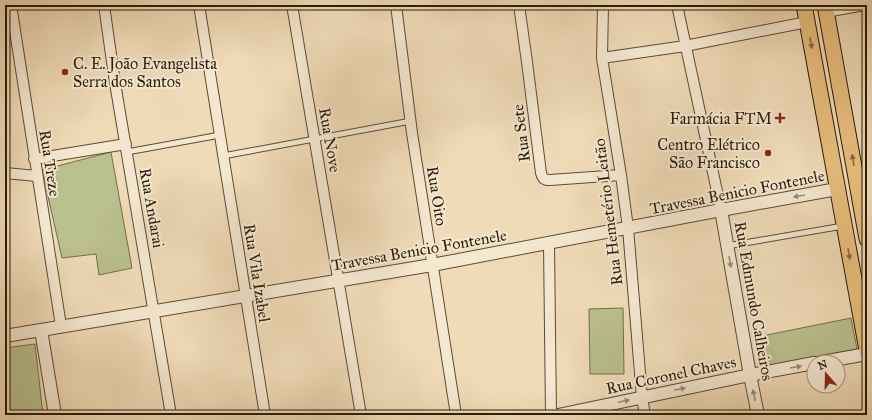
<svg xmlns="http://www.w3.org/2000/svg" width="872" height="420" font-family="'IM FELL Great Primer',serif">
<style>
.green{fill:#bac08e;stroke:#726e4c}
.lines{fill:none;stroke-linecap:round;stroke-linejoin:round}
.service-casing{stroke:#5c4b35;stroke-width:7}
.minor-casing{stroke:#5c4b35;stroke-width:12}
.tertiary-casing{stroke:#5c4b35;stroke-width:14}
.primary-casing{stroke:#2b1b09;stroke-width:17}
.service{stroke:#f5e8d1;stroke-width:5}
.minor{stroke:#f5e8d1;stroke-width:10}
.tertiary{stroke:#f5e8d1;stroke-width:12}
.primary{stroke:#e8be7c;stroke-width:15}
.oneway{fill:#8a6c42}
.oneway2{fill:#9a8c77}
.poi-dot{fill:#8f2418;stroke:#f5e8d1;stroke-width:1.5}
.labels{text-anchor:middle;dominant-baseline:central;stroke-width:4;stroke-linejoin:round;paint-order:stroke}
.poi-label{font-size:16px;fill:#2b1b09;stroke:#f5e8d1;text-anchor:end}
.street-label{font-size:16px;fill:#2b1b09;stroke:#f5e8d1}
</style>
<rect width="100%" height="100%" fill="#f0dbb8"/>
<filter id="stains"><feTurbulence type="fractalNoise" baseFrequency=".005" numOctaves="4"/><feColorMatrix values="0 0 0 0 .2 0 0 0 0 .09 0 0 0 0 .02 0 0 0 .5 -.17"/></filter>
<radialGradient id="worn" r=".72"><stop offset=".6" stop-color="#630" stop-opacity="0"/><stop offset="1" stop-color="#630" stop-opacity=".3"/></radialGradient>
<path class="green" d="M111 152 132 268 99 275 96 254 62 258 42 170Z
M623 308 624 374H590L589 309Z
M851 318 857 349 762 367 757 337Z
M35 344 43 415H5V348Z"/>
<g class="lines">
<g class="service-casing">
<path id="service" d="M127 152 220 135
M223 156 411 121
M727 246 843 226"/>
</g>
<g class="minor-casing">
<path id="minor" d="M11 5 61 326
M104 5 115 83 171 415
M199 5 265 415
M292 5 361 415
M396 5 412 133 456 415
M519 5 527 62 541 173C543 179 544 180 550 180L621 175
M603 5 602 58 621 175 628 228 642 397 645 415
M677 5 721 210
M826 12 864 5
M602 58 685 46 807 22
M34 159 126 144
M5 173 37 176
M549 244 551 415"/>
</g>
<g class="tertiary-casing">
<path id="tertiary" d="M721 210 750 375 758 415
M41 330 55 415
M5 336 432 265 721 210 837 189
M822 362 867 354
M558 415 750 375 814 363"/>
</g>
<g class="primary-casing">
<path id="primary" d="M804 5 867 350
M825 5 867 239"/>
</g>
<use href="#service" class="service"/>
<use href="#minor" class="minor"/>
<use href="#tertiary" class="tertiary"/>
<use href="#primary" class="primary"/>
</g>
<defs><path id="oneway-solid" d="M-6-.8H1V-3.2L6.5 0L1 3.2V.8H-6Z"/></defs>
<g class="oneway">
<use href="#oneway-solid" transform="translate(811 43) rotate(80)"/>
<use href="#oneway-solid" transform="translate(853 160) rotate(-100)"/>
<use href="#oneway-solid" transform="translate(849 254) rotate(80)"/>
</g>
<g class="oneway2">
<use href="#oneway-solid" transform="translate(799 196) rotate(170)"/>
<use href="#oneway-solid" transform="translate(730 262) rotate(80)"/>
<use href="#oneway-solid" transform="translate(796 367) rotate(-10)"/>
<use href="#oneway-solid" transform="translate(680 389) rotate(-12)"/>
<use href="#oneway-solid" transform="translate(754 395) rotate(-102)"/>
<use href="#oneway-solid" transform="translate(624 401) rotate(-12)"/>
</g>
<g class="poi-dot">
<circle cx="65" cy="72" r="4"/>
<path d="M778 112h4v4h4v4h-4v4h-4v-4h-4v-4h4z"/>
<circle cx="768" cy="153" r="4"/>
</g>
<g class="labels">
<g class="poi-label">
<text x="73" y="63" text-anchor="start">C. E. João Evangelista<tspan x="73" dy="18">Serra dos Santos</tspan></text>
<text x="772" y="118">Farmácia FTM</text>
<text x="760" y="144">Centro Elétrico<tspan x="760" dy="18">São Francisco</tspan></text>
</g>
<g class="street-label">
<text transform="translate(521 133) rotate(-97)">Rua Sete</text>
<text transform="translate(330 140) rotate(80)">Rua Nove</text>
<text transform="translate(50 163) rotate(81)">Rua Treze</text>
<text transform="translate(737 192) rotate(-11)">Travessa Benicio Fontenele</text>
<text transform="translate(437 196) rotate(81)">Rua Oito</text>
<text transform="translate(152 208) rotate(80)">Rua Andarai</text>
<text transform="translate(608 212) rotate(-97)">Rua Hemetério Leitão</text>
<text transform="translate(419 250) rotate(-10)">Travessa Benicio Fontenele</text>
<text transform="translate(257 273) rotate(81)">Rua Vila Izabel</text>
<text transform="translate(754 301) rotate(80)">Rua Edmundo Calheiros</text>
<text transform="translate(671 375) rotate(-12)">Rua Coronel Chaves</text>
</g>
</g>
<rect width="872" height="420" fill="none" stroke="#f0dbb8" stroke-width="20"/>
<rect x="6" y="6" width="860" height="408" fill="none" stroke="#2b1b09" stroke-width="2"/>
<rect x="10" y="10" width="852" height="400" fill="none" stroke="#2b1b09"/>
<g transform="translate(826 374) rotate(340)"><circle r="19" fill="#f5e8d1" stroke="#a49681"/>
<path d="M0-3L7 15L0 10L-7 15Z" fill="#8f2418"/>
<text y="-6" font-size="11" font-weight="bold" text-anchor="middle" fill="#2b1b09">N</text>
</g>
<rect width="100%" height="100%" filter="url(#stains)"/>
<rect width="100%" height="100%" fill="url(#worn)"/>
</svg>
